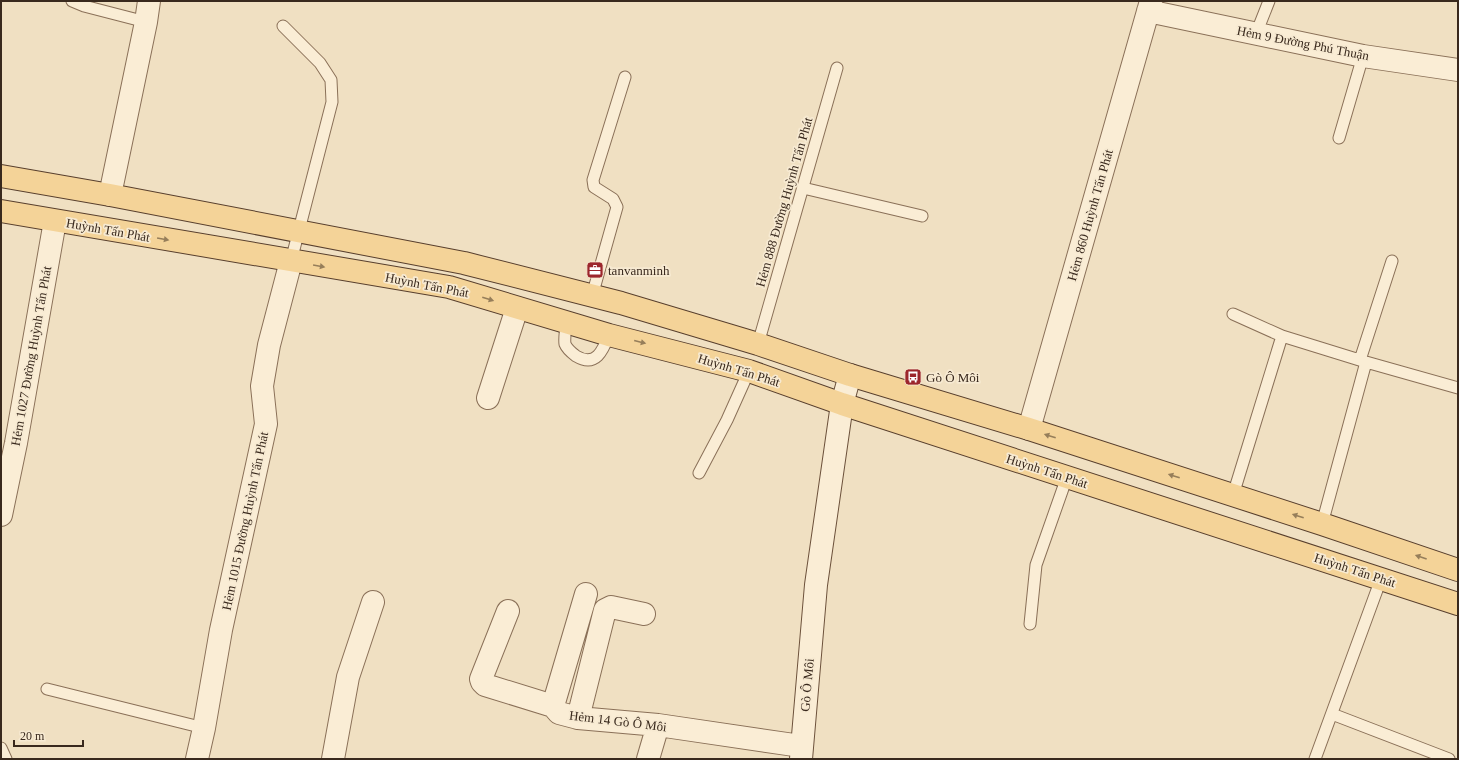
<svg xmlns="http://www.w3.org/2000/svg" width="1459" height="760" font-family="'Times New Roman',serif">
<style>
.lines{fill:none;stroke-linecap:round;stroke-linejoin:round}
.lane-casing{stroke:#8a7058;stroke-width:13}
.street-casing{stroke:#8a7058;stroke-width:24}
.secondary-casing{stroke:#6c513b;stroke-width:24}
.primary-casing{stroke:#583f2d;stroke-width:24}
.lane{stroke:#faedd5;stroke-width:11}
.street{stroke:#faedd5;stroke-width:22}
.secondary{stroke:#faedd5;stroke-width:22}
.primary{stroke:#f4d398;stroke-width:22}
.oneway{fill:#967e5a}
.labels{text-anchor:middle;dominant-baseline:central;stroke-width:3.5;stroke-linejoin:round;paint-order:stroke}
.street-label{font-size:13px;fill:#39291d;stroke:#f7ead2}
.poi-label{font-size:13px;fill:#39291d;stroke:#f7ead2;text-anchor:start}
</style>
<rect width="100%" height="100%" fill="#f0e0c2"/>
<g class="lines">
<g class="lane-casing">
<path id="lane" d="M72 1 84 6 146 22
M283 26 320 63 331 80 332 102 291 261
M1256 34 1269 1
M1339 138 1363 56
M803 188 922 216
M592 296 617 207 613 199 594 187 593 180 625 77
M1233 314 1282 336 1366 362 1458 388
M566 322C566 329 564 338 565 344 567 349 572 353 576 356 596 368 603 350 609 335
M758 344 837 68
M1360 360 1392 261
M699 473 727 420 749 371
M1233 495 1282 336
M1322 524 1366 362
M1030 624 1036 565 1067 477
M47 689 204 728
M1332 714 1449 759
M1 748 6 759
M1315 759 1381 579"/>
</g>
<g class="street-casing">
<path id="street" d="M1148 11 1363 56 1458 70
M110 195 146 22 149 1
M488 398 517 308
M1029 429 1151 1
M1 515 16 443 55 221
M586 594 553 706 559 713 578 718 658 725 801 746
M508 611 481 679 482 682 485 685 553 706
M578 718 605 610 611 607 644 614
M197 759 204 728 221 630 266 424 262 386 269 345 291 261
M333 759 348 677 373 602
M648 759 658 725"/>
</g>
<g class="secondary-casing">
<path id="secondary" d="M801 759 816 585 842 404 850 375"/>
</g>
<g class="primary-casing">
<path id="primary" d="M1 176 110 195 464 263 621 303 758 344 850 375 1029 429 1322 524 1458 570
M1 211 449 287 609 335 749 371 842 404 1458 604"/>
</g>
<use href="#lane" class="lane"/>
<use href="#street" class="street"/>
<use href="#secondary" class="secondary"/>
<use href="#primary" class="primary"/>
</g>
<defs><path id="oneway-solid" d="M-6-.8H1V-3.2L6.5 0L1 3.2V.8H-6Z"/></defs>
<g class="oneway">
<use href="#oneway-solid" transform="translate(163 239) rotate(10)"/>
<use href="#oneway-solid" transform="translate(319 266) rotate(10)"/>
<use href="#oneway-solid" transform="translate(488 299) rotate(17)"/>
<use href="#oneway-solid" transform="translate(640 342) rotate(14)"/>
<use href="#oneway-solid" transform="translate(1050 436) rotate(-162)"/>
<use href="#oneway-solid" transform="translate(1174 476) rotate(-162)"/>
<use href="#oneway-solid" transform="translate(1298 516) rotate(-162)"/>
<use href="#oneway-solid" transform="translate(1421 557) rotate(-161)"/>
</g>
<defs>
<g id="office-square" transform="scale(0.9)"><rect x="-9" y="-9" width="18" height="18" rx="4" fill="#9c262c" stroke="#f7ead2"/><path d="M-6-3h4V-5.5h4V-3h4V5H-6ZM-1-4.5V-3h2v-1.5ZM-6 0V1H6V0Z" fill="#fff"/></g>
<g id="bus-square" transform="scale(0.9)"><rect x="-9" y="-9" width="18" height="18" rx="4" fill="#9c262c" stroke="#f7ead2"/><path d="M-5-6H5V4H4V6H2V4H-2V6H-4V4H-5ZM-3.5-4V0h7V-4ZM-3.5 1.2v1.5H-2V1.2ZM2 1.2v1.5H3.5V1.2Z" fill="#fff"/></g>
</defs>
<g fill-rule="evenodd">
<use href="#office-square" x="595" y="270"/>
<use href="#bus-square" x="913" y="377"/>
</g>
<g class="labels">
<g class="street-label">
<text transform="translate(1303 43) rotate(11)">Hẻm 9 Đường Phú Thuận</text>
<text transform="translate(784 202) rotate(-74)">Hẻm 888 Đường Huỳnh Tấn Phát</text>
<text transform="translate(1090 215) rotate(-74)">Hẻm 860 Huỳnh Tấn Phát</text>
<text transform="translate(108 230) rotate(10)">Huỳnh Tấn Phát</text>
<text transform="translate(427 285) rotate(11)">Huỳnh Tấn Phát</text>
<text transform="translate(31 356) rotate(-80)">Hẻm 1027 Đường Huỳnh Tấn Phát</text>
<text transform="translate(739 370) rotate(17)">Huỳnh Tấn Phát</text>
<text transform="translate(1047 471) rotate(18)">Huỳnh Tấn Phát</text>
<text transform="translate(245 521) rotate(-78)">Hẻm 1015 Đường Huỳnh Tấn Phát</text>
<text transform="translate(1355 570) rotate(18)">Huỳnh Tấn Phát</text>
<text transform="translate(807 685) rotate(-85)">Gò Ô Môi</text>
<text transform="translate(618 721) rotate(7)">Hẻm 14 Gò Ô Môi</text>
</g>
<g class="poi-label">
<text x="608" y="270">tanvanminh</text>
<text x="926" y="377">Gò Ô Môi</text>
</g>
</g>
<rect width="1459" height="760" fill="none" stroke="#39291d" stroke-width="4"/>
<path d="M14 740v6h69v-6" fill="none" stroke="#39291d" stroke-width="2"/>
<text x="20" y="740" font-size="12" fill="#39291d" stroke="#f7ead2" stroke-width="3" paint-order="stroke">20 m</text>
</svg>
